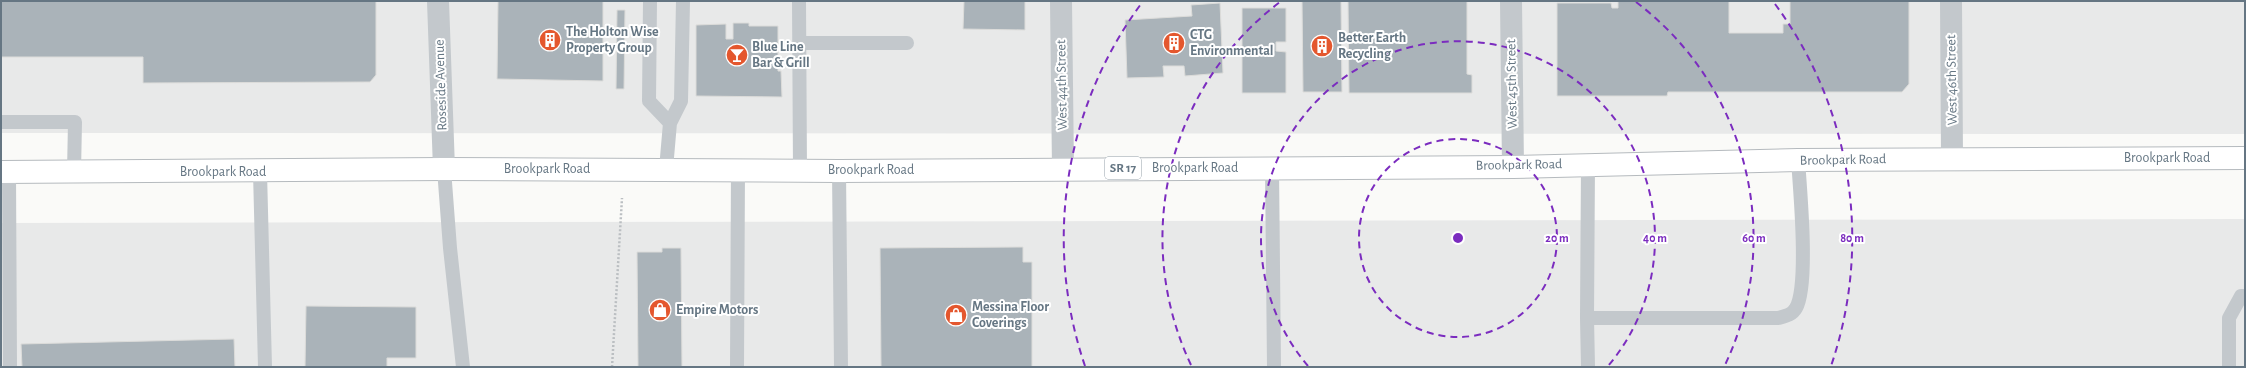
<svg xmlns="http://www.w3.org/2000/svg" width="2246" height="368" font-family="'Alegreya Sans',sans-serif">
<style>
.built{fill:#e8e9e9}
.building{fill:#aab3b9;stroke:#dcdcda}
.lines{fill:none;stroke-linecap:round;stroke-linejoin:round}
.primary-casing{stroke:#b5babe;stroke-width:24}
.path{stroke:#bbbfc2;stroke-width:2.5;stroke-dasharray:2 2;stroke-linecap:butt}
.lane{stroke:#c3c8cc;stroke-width:14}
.street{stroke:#c3c8cc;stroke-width:22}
.primary{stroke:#fff;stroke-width:22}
.ring{fill:none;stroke:#7b2cbf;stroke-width:2;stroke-dasharray:7 5}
.labels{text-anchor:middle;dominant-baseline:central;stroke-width:4;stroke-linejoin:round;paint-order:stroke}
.shield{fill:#fff;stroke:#939fa8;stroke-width:1}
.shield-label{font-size:13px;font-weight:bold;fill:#657683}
.poi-label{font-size:14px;font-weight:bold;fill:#657683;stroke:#fff;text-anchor:start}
.street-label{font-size:14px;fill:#657683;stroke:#fff}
.centre{fill:#7b2cbf;stroke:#fff;stroke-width:2}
.ring-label{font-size:12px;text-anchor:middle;font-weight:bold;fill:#7b2cbf;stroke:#fff;stroke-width:4;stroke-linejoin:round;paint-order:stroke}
</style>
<rect width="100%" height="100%" fill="#fafaf8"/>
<path class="built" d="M1 1H2245V134L1 133Z
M2245 219V367H1V223Z"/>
<path class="building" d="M1 1H376V75L370 82 143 83V57H1Z
M498 1H603V81L497 79Z
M964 1H1025V30L963 29Z
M1302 1H1341L1342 92H1303Z
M1348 1H1467V74L1472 75V93H1349Z
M1618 1H1729V33H1783V24H1790V1H1909V84L1902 92H1668L1667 96H1557V3H1611L1612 8H1618Z
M1220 3 1223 73 1185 76 1184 66H1163L1164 77 1127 78 1125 20 1192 16 1191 5Z
M1242 8H1286V42H1276V51L1286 52V93H1242Z
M617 10H625L624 89H616Z
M733 23H749V26H778V71H781L782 97 696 96V25L726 24V39H733Z
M1023 247V262H1032V367H881L880 248Z
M662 248H681L682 367H638L637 252H662Z
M306 306 416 307V358H387V367H305Z
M234 339 235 367H22L21 344Z"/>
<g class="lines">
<g class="primary-casing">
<path id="primary" d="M1 172 444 169 839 171 1513 167 1798 160 2245 158"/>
</g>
<path class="path" d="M612 367 622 198"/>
<path class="lane" d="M650 1 649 101 670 123
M799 1 800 171
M800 43H907
M1 122H75L74 172
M1588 164 1587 318H1778C1786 316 1792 315 1796 308 1809 285 1800 190 1798 160
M1272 167 1274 367
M444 169 450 248 463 367
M666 169 670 123 681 101 683 1
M839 171 841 367
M9 172 10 367
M260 172 265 367
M1587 318 1588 367
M737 367 738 170
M2229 367V318L2241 296H2245"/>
<path class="street" d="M438 1 444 169
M1061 1 1063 169
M1511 1 1513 167
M1951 1 1952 158"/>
<use href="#primary" class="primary"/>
</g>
<g class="ring">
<circle cx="1458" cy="238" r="99"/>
<path d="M1308 366A197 197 0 1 1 1608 366"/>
<path d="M1191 365A296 296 0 0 1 1280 2M1636 2A296 296 0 0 1 1725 365"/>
<path d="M1085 366A394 394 0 0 1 1141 4M1775 4A394 394 0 0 1 1831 366"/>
</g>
<defs>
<g id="building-disc" transform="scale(1.15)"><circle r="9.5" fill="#e4572e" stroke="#fff"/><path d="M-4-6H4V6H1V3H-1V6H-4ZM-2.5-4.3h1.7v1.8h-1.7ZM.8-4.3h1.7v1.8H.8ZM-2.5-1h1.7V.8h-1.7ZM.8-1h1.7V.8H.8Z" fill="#fff"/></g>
<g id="bar-disc" transform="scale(1.15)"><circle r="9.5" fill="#e4572e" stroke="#fff"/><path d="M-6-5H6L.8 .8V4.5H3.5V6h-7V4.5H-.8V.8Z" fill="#fff"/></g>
<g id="shop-disc" transform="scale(1.15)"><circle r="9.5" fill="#e4572e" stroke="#fff"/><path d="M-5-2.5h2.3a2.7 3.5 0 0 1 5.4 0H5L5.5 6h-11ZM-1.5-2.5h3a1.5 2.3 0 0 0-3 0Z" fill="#fff"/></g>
</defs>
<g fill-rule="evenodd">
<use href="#building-disc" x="550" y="40"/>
<use href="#building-disc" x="1174" y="43"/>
<use href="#building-disc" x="1322" y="46"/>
<use href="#bar-disc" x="737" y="55"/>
<use href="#shop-disc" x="660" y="310"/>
<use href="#shop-disc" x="956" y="315"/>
</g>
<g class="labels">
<rect class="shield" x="1105" y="157" width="36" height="22" rx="3"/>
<g class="shield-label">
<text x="1123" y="168">SR 17</text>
</g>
<g class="poi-label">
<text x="566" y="32">The Holton Wise<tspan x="566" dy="16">Property Group</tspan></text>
<text x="1190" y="35">CTG<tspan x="1190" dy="16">Environmental</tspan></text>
<text x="1338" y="38">Better Earth<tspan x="1338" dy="16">Recycling</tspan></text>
<text x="752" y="47">Blue Line<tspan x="752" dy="16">Bar &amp; Grill</tspan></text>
<text x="972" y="307">Messina Floor<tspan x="972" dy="16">Coverings</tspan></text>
<text x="676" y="310">Empire Motors</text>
</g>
<g class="street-label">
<text transform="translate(1952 80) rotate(-91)">West 46th Street</text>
<text transform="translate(1512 84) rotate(-91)">West 45th Street</text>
<text transform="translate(441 85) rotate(-92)">Roseside Avenue</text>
<text transform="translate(1062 85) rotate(-91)">West 44th Street</text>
<text x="2167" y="158">Brookpark Road</text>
<text transform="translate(1843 160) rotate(-1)">Brookpark Road</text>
<text transform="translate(1519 165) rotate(-1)">Brookpark Road</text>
<text x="1195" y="168">Brookpark Road</text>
<text x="547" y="169">Brookpark Road</text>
<text x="871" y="170">Brookpark Road</text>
<text x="223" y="172">Brookpark Road</text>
</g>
</g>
<circle cx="1458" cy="238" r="6" class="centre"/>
<g class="ring-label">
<text x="1557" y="242">20 m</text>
<text x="1655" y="242">40 m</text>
<text x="1754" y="242">60 m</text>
<text x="1852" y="242">80 m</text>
</g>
<rect width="2246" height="368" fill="none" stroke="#657683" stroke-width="4"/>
</svg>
